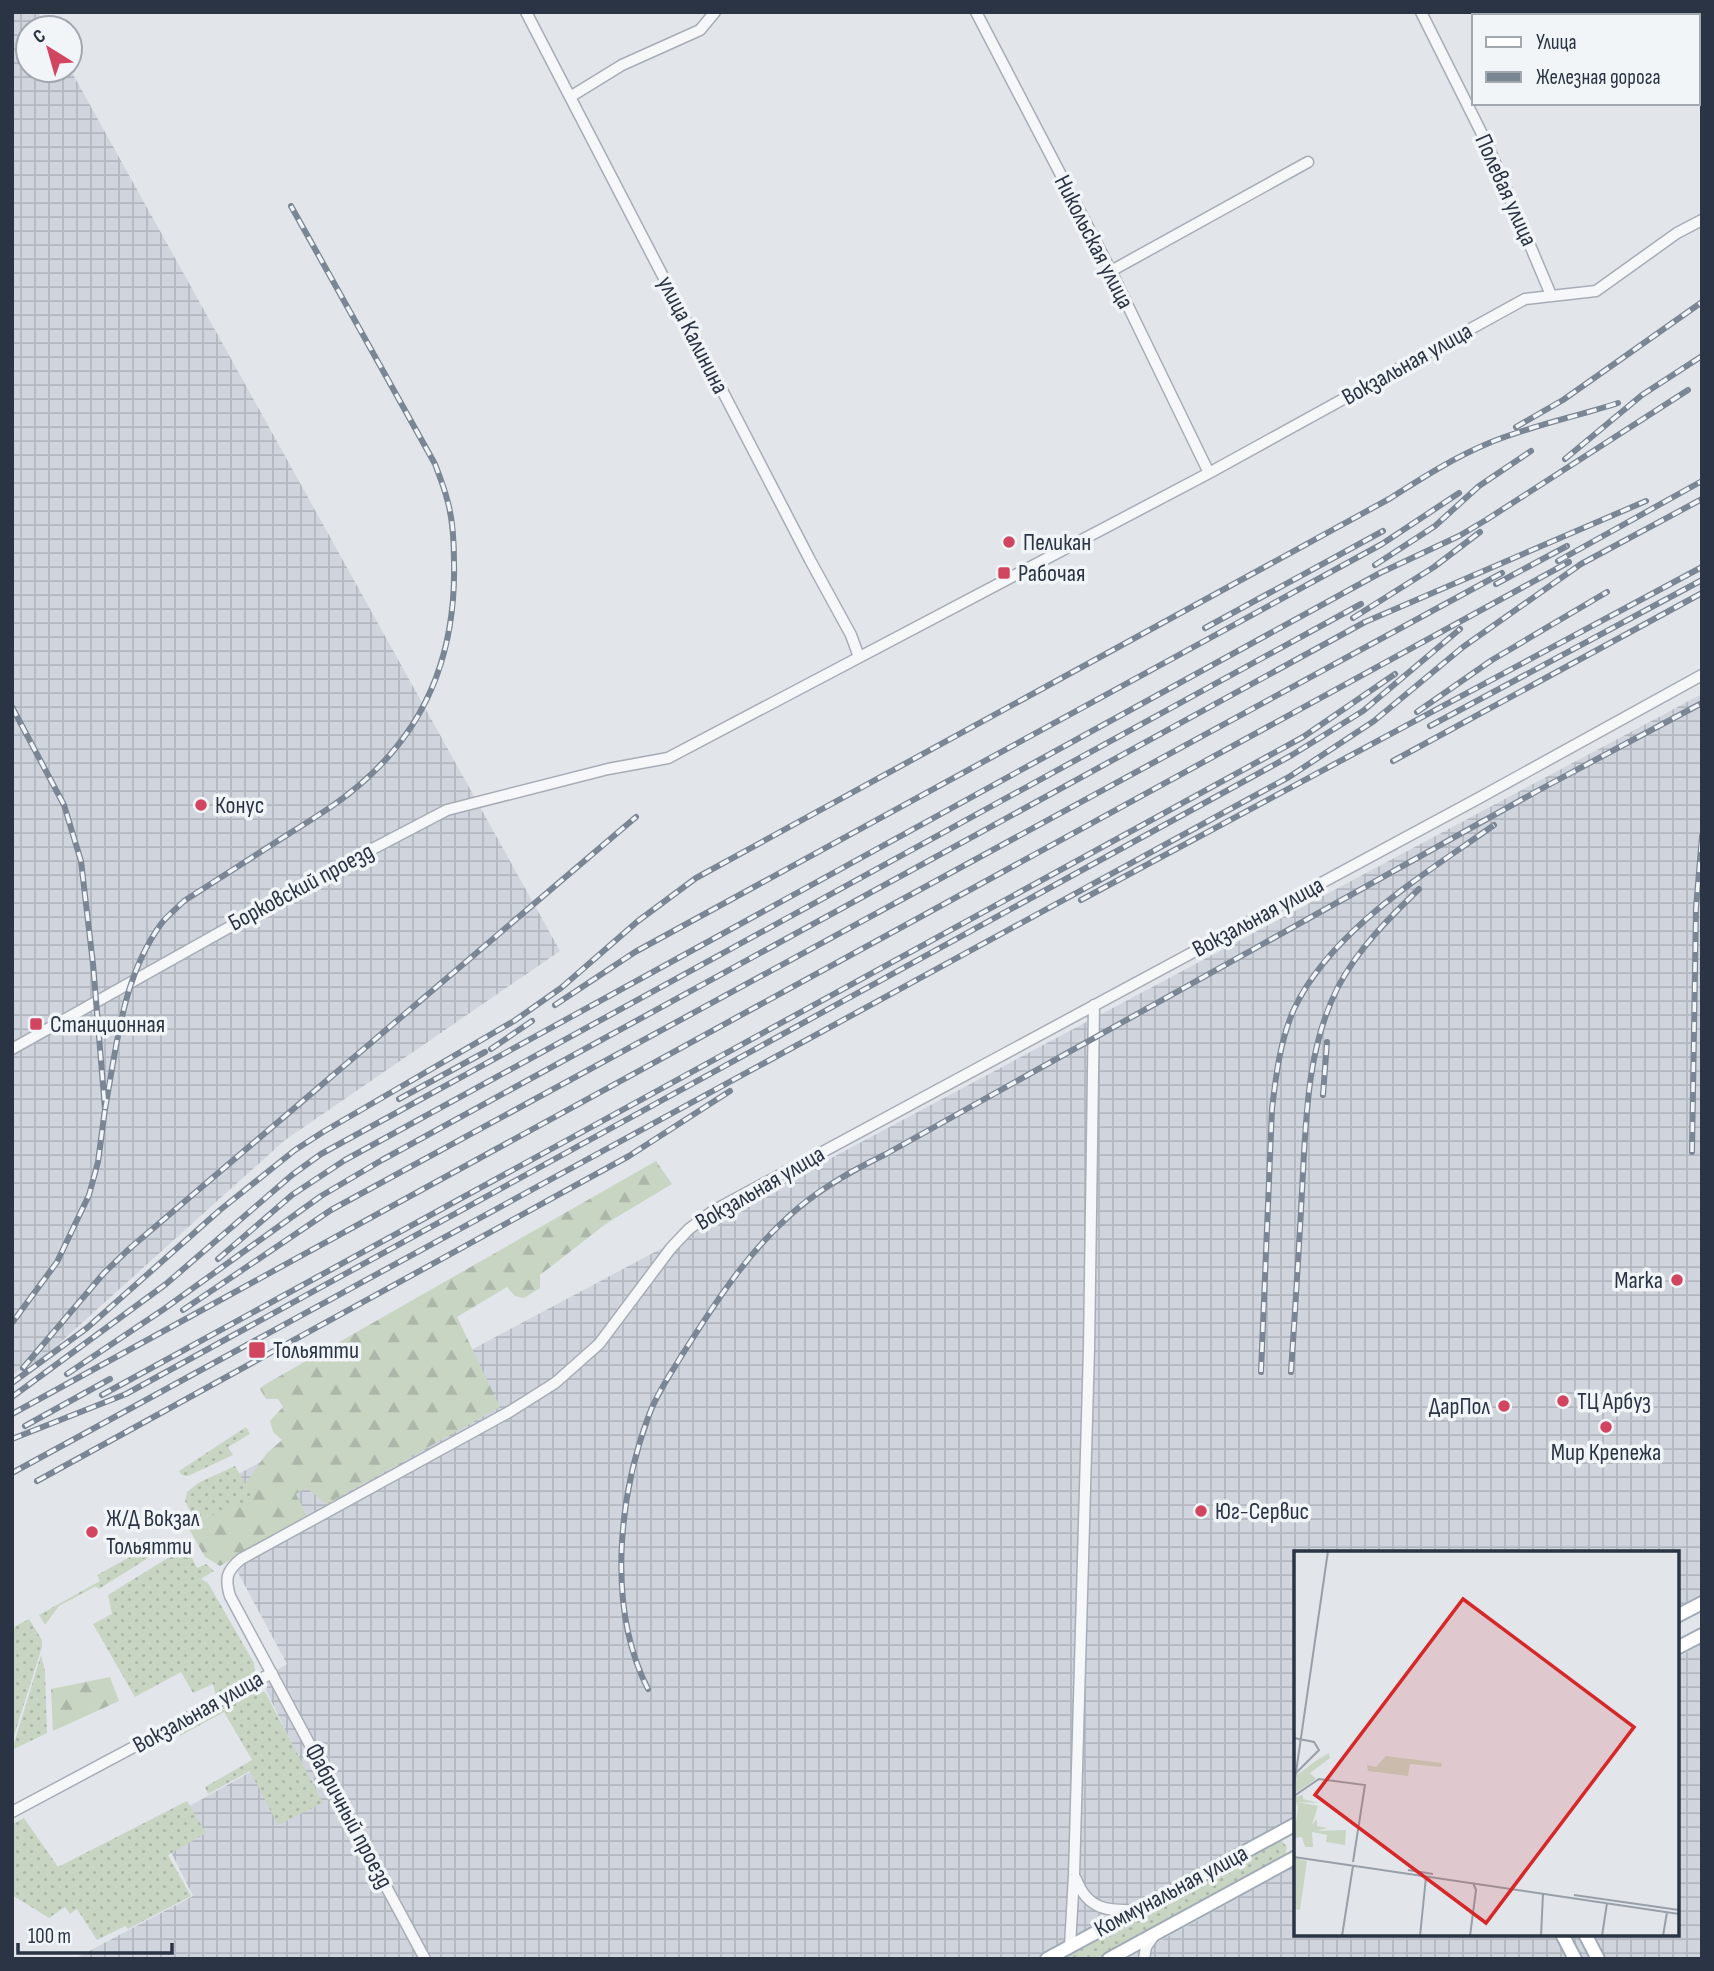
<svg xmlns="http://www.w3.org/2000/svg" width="1714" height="1971" font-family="'Sofia Sans Condensed',sans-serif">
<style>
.industrial{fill:url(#industrial-grid)}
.grass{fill:url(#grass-dots)}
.forest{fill:url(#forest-firs)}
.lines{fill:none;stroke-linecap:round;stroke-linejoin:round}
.minor-casing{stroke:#a7adb6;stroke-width:13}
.major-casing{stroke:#a1abb7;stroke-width:16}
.minor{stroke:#f5f7f9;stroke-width:10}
.major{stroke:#fff;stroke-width:12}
.rail-casing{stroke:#7b8695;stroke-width:6}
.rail{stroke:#f2f5f8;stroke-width:3.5;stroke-dasharray:10;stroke-linecap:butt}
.poi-dot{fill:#d24560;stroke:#f2f5f8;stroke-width:2.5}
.labels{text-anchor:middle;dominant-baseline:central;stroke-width:7;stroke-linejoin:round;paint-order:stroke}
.street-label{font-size:24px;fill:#2a3444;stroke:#f2f5f8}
.poi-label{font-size:24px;fill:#2a3444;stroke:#f2f5f8;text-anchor:start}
.inset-road{fill:none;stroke:#989fa8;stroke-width:2}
.view{fill:#d62828;fill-opacity:0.15;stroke:#d62828;stroke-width:3.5}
.inset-edge{fill:none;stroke:#2a3444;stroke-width:3.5}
</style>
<defs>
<pattern id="industrial-grid" width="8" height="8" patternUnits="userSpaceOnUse" patternTransform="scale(1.75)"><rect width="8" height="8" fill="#d0d5dd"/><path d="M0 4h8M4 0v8" fill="none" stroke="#b3b7bf"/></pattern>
<pattern id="grass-dots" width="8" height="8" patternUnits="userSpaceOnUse" patternTransform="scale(1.75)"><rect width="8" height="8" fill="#c8d5c3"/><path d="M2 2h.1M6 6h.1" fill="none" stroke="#acb7a9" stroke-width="1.8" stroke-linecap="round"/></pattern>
<pattern id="forest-firs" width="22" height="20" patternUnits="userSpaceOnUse" patternTransform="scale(1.75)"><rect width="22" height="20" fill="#c8d5c3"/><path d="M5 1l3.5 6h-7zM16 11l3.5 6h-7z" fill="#acb7a9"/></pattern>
</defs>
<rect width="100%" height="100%" fill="#e2e6eb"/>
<path class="industrial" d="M12 12H38L47 28H28V70L70 69 560 951 285 1140 43 1358 12 1375Z
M1702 694V1598L1677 1612V1553H1296V1818L1037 1959H74L193 1896 157 1824 294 1748 266 1690 272 1673 287 1664 197 1496Z
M1702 1644V1959H1127L1296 1866V1934H1677V1658Z"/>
<path class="grass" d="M246 1427 250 1434 228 1447 233 1455 188 1476 182 1475 179 1471Z
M235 1466 254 1499 196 1522 185 1501 187 1492 198 1483Z
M163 1539 167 1546 99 1589 96 1586 59 1606 45 1625 39 1615 100 1581 97 1575Z
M192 1543 195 1548 189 1552 197 1568 206 1564 214 1571 201 1579 208 1583 254 1663 255 1675 216 1696 213 1684 193 1693 181 1672 135 1697 93 1624 112 1614 108 1595Z
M29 1619 42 1640V1647L12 1742V1628Z
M41 1655 45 1671 47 1733 12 1750Z
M251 1691 265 1692 323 1803 278 1825 250 1771 208 1794 205 1787 252 1760 224 1712 180 1736 178 1731Z
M187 1801 206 1833 168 1855 191 1896 128 1929 125 1926 97 1940 77 1909 70 1914 65 1907 49 1918 12 1895V1824L24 1818 58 1867Z
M1281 1840 1287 1847 1285 1856 1100 1959H1062Z"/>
<path class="forest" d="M656 1161 672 1184 607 1223 540 1275V1288L524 1298 515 1296 507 1287 457 1317 500 1407 327 1504 306 1488 296 1494 307 1516 220 1566 205 1557 189 1529 196 1522 254 1499 245 1484 267 1453 282 1440 273 1432 270 1421 283 1407 278 1399H266L260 1389 264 1385Z
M110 1677 119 1701 53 1731 51 1689Z"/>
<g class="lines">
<g class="minor-casing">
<path id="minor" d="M526 12 810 560 851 635 859 657
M976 12 1111 271 1209 473
M1421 12 1488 146 1551 295
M570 97 622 65 700 30 715 12
M1111 271 1308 162
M12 1049 317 878 447 810 608 769 668 758 1209 473 1525 299 1596 291 1677 233 1702 220
M12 1812 272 1673
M1076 1879C1088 1910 1107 1911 1137 1910
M1070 1946 1074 1875 1089 1348 1094 1005
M425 1959 230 1596C225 1579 226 1571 241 1559L509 1412 555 1383 599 1344 671 1248 689 1229 713 1211 1479 798 1702 675
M1144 1959 1146 1947 1155 1934"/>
</g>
<g class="major-casing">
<path id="major" d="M1677 1616 1702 1603
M1677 1648 1702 1635
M1562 1934 1575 1959
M1585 1934 1598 1959
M1047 1959 1296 1824
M1109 1959 1296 1857"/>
</g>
<use href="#minor" class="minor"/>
<use href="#major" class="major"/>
<g class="rail-casing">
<path id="rail" d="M1516 427 1563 400 1702 302
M1565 459 1642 395 1702 356
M1558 561 1702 481
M1375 565 1435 526 1479 486 1531 451
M1496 584 1567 546
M1353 618 1434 567 1480 532
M1205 628 1383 531
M12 707 64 805 81 861 93 964 105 1109 98 1162 89 1195 57 1262 12 1323
M1417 712 1492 660 1607 592
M1430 726 1702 580
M1393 761 1702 593
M1081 900 1702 567
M555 1005 635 952 1382 544 1459 493
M491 1049 532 1021
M1323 1095 1327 1042
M399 1099 485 1052
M105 1109C117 1045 122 978 161 924 167 916 176 909 184 901 218 879 253 857 287 835 314 818 341 802 365 780 430 722 456 648 454 562 454 541 453 519 447 499 444 487 439 475 435 464L291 206
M1692 1152 1696 908 1702 836
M218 1259 292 1195 345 1160 1361 604
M183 1310 331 1210 1502 573
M23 1368 104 1273 129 1249 636 817
M1261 1372 1272 1109C1276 1075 1280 1041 1294 1009 1332 929 1424 875 1494 825
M1291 1372C1295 1311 1299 1251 1302 1191 1306 1122 1306 1050 1338 987 1358 949 1388 919 1419 889
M67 1374 164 1309 321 1196 382 1160 1365 622 1646 501
M12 1383 87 1328 220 1210 295 1150 323 1132 514 1021 561 988 638 921 696 878 1389 499C1422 478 1453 458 1489 443 1530 426 1575 417 1618 403
M102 1395 1303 737 1395 674
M12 1397 166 1284 292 1175 321 1154 1380 573 1459 536 1486 520 1688 390
M12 1414 1569 562
M25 1426 110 1379
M12 1439 126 1394 1292 755 1363 711 1460 629
M12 1473 1289 777 1374 721 1463 647 1581 564 1702 499
M37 1481 629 1156 730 1091
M648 1689C607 1609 618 1498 649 1415 657 1393 670 1375 682 1355 713 1306 745 1256 788 1217 817 1190 851 1171 886 1154L1539 790 1702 703"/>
</g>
<use href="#rail" class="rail"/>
</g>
<g class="poi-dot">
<circle cx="1009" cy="542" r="7"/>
<rect x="997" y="566" width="14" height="14" rx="3.5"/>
<circle cx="201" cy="805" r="7"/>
<rect x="29" y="1017" width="14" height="14" rx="3.5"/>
<circle cx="1677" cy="1280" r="7"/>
<rect x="248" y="1341" width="18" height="18" rx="3.5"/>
<circle cx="1563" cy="1401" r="7"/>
<circle cx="1504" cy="1406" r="7"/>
<circle cx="1606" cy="1427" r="7"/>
<circle cx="1201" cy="1511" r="7"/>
<circle cx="92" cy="1532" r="7"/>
</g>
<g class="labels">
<g class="street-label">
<text transform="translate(1506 190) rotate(66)">Полевая улица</text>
<text transform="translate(1094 242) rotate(63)">Никольская улица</text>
<text transform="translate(693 335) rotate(63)">улица Калинина</text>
<text transform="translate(1407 364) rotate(-29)">Вокзальная улица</text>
<text transform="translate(301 887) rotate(-28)">Борковский проезд</text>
<text transform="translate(1258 917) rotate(-28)">Вокзальная улица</text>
<text transform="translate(760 1188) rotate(-30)">Вокзальная улица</text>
<text transform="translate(198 1712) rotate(-29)">Вокзальная улица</text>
<text transform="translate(349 1816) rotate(62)">Фабричный проезд</text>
<text transform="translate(1171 1891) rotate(-28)">Коммунальная улица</text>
</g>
<g class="poi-label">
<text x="1023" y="542">Пеликан</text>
<text x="1018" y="573">Рабочая</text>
<text x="215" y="805">Конус</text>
<text x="50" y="1024">Станционная</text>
<text x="1663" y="1280" text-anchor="end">Marka</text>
<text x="273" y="1350">Тольятти</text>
<text x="1577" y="1401">ТЦ Арбуз</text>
<text x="1490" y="1406" text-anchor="end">ДарПол</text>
<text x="1606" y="1452" text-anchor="middle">Мир Крепежа</text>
<text x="1215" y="1511">Юг-Сервис</text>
<text x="106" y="1518">Ж/Д Вокзал<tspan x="106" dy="28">Тольятти</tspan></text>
</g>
</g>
<g transform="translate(1294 1551)">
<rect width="385" height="385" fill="#e2e6eb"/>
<path d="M35 200 23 210 35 202 36 207 16 222 22 228 0 243 3 224ZM9 244V248L24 252 4 251 24 255 18 274 23 268V275L34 277 22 280 52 279 51 294 32 291 33 284 18 281 19 296H11L8 286 0 287 4 256 0 246Z" fill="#c8d5c3"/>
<path d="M92 205 148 212 147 216 116 213 114 225 74 220 73 214 82 216ZM0 307 13 310 6 359 0 358Z" fill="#c8d5c3"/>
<path class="inset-road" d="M0 187 20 191 25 199 2 222M0 235 34 0M0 245 25 228 71 234 59 311M0 306 385 363M114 319 139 323M280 344 385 359M48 385 59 315M126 385 132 326M176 385 182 339 179 332M247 385 249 343M308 385 313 352M369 385 373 361"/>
<path class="view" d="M169 48 340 176 192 372 21 244Z"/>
<rect width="385" height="385" class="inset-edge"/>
</g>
<rect width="1714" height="1971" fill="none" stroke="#2a3444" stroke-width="28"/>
<rect x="1472" y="14" width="228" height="91" fill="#f2f5f8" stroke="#a2a8b0" stroke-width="2"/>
<rect x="1486" y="37" width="35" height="10" fill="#ffffff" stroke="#a2a8b0" stroke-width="2"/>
<text x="1536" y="49" font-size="21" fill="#2a3444">Улица</text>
<rect x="1486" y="72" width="35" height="10" fill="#7b8695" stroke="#a2a8b0" stroke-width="2"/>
<text x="1536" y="84" font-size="21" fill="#2a3444">Железная дорога</text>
<g transform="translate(49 49) rotate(323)"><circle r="33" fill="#f2f5f8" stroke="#a2a8b0" stroke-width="2"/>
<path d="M0-5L12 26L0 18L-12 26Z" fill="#d24560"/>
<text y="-10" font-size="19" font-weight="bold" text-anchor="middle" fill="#2a3444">С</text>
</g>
<path d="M18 1943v10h154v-10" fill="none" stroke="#2a3444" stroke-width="3.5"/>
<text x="28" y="1943" font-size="21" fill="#2a3444" stroke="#f2f5f8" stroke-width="5" paint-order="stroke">100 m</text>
</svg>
